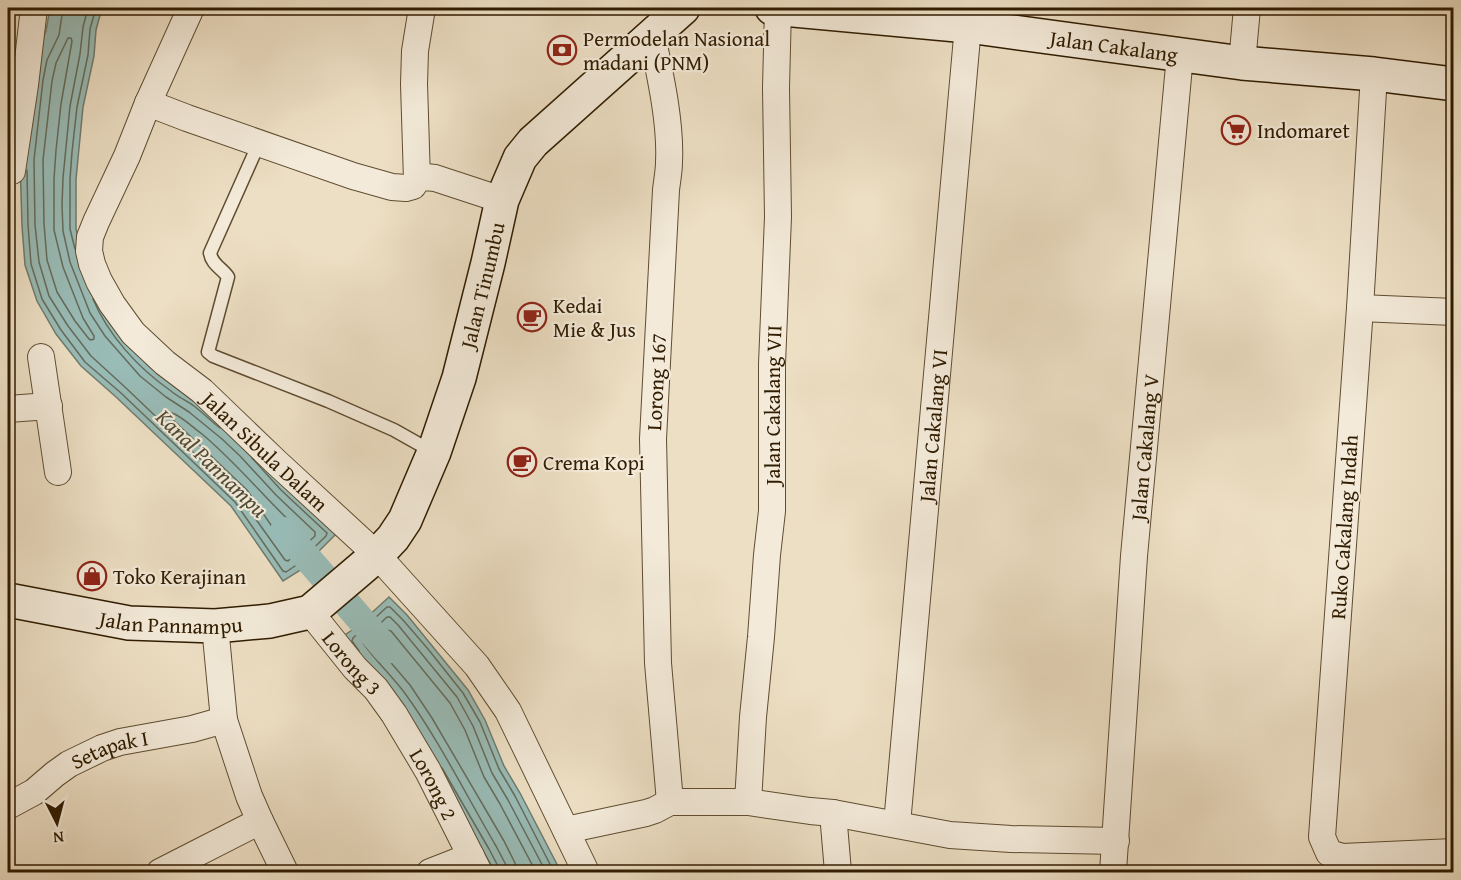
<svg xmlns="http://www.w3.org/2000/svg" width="1461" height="880" font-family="'Gentium Book Plus',serif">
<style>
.water{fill:#99bcb7;stroke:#6f7c6e;stroke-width:1.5}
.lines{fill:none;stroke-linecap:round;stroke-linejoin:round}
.shore{stroke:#646c5c;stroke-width:1.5}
.canal{stroke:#99bcb7;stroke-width:28}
.service-casing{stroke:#5f4d31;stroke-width:15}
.minor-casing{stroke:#5f4d31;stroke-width:28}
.secondary-casing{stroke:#301c00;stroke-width:36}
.service{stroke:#f3ead9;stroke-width:12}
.minor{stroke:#f3ead9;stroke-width:26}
.secondary{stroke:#f3ead9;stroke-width:33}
.labels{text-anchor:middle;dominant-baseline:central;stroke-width:4.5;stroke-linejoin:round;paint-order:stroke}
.poi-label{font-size:21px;fill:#301c00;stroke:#f3ead9;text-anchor:start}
.street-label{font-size:21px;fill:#301c00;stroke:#f3ead9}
.water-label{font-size:22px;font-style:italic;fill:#504c37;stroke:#f3ead9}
</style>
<rect width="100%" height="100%" fill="#eddfc4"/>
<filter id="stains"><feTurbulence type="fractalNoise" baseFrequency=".00333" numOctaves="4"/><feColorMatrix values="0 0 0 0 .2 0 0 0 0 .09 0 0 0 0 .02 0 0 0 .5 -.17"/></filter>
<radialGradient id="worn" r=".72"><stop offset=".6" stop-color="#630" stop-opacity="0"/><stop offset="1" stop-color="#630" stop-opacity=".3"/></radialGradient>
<path class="water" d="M50 8H102L96 30 94 56 83 107 76 179V229L83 259 132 347 150 367 174 386 197 401 337 533 299 571 283 581 231 506 116 397 81 366 56 334 37 301 25 265 22 226 20 159 34 56 46 31Z
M389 597 407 615 468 690 485 720 504 766 520 793 561 872H495L435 766 342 637 355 628Z"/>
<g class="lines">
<path class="shore" d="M63 8 59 35 47 60 43 80 34 160 35 225 39 262 49 296 68 326 91 356 126 388 240 497 285 560 288 561 315 536V532L276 495 240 456 222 439 189 412 166 397 140 376 105 336 90 313 70 262 63 231 62 205 63 178 70 106 80 54 83 27 88 8
M68 38H71L72 41 61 104 56 150 54 179V230L63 267 83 318 94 336V339L91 340 89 339 75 321 57 292 47 260 44 224 43 160 52 81 56 63Z
M27 170 28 225 31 264 42 299 61 330 85 362 121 393 235 502 283 571 286 572 295 566 326 536 327 533 281 490 252 458
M75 249 70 229V179L72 152 77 107 88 55 90 29 96 8
M93 299C108 335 138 368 171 391 178 397 187 401 194 406 203 413 211 421 220 428
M172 413C183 417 192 427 202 434 238 464 267 501 301 532L302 536 290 547H286L247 490 171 418 170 415Z
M359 651 352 641 353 638 387 607H390L403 620 428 649 463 693 480 722 499 769 515 796 554 872
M442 768 489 849 499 868 500 872
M507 872 506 865 496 846C466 795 439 740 404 692 391 675 375 660 363 643L364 639 387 617H390L398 625 457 697 473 726 492 773 508 800 546 872
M516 872 515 863 504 841 432 718 410 685 375 644V641L387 630 391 631 450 703 465 730 484 777 500 804 536 872"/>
<path class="canal" d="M284 531 387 650"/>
<g class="service-casing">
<path id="service" d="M259 143 210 253C212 265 222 268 228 277L208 352 213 356 328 401 394 430 433 452"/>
</g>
<g class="minor-casing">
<g id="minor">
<path id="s1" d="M191 8 148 103 127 156 96 222 90 237 89 251 92 264 99 281 112 304 133 333 165 363 202 391 276 462 377 555 477 666 508 711 586 872"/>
<path d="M652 36C660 74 671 123 669 162 669 171 667 181 666 190L653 439 658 663 670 802"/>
<path d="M1242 63 1247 8"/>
<path d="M1374 74 1360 308 1322 837 1329 853 1342 857 1454 852"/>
<path d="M148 103 187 118 353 176 392 187 406 188 413 186 417 180 425 177 435 178 502 200"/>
<path d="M12 171 25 85 34 8"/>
<path d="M417 180 414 84 415 51 422 8"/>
<path d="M1360 308 1454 312"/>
<path d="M41 357 58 472"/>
<path d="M8 409 49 406"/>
<path id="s2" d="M310 612 355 668 376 689 394 714 428 771 479 872"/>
<path d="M215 626 224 720 249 796 260 821"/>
<path id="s3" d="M748 802 753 717 761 637 767 555 772 511V364L778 217 776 88 778 8"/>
<path id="s4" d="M8 806 34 792 55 774 69 764 102 748 120 742 192 729 224 720"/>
<path d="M833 813 838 872"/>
<path id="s5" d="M897 824 968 26"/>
<path d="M566 830 646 813 655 810 670 802H748L810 811 833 813 950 835 1011 839 1116 841"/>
<path d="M160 872 260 821 285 872"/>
<path d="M430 872 471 856"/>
<path id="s6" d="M1113 872 1134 556 1180 55"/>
</g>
</g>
<g class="secondary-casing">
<g id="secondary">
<path id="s7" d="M772 8 968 26 1242 63 1374 74 1454 84"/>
<path id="s8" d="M8 600 129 623 215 626 270 621 310 612 377 555 393 538 405 520 434 452 459 378 488 263 502 200 520 158 533 142 683 8"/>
</g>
</g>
<use href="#service" class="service"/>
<use href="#minor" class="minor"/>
<use href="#secondary" class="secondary"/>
</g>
<defs>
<g id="bank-ring" transform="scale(1.5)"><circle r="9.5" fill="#f3ead9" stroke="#8f2418" stroke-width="1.5"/><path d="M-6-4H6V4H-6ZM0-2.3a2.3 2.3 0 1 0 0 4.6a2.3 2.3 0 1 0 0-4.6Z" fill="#8f2418"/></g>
<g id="supermarket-ring" transform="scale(1.5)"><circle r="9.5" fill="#f3ead9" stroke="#8f2418" stroke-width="1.5"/><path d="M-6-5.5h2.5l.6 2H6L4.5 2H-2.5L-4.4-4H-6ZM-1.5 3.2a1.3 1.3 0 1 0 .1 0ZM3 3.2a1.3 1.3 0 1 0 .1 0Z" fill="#8f2418"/></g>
<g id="cafe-ring" transform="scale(1.5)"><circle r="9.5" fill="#f3ead9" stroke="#8f2418" stroke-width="1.5"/><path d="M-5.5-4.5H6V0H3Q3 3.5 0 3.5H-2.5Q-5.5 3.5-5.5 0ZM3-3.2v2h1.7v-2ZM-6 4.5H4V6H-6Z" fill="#8f2418"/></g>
<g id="shop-ring" transform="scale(1.5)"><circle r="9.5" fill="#f3ead9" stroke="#8f2418" stroke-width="1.5"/><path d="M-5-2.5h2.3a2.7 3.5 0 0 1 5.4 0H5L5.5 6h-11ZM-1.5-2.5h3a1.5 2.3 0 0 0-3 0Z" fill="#8f2418"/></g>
</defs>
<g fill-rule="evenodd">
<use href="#bank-ring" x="562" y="50"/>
<use href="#supermarket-ring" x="1236" y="130"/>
<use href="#cafe-ring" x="532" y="317"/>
<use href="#cafe-ring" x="522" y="462"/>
<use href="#shop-ring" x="92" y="576"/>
</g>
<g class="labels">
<g class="poi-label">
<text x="583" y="38">Permodelan Nasional<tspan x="583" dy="24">madani (PNM)</tspan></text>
<text x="1257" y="130">Indomaret</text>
<text x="553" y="305">Kedai<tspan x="553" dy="24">Mie &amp; Jus</tspan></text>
<text x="543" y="462">Crema Kopi</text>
<text x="113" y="576">Toko Kerajinan</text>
</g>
<g class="street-label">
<text stroke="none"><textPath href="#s7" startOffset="344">Jalan Cakalang</textPath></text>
<text stroke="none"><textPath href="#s8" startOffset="686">Jalan Tinumbu</textPath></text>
<text transform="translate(656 382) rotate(-87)">Lorong 167</text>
<text stroke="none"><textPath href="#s3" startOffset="398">Jalan Cakalang VII</textPath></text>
<text stroke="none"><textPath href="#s5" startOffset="400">Jalan Cakalang VI</textPath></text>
<text stroke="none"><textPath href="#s6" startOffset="426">Jalan Cakalang V</textPath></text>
<text stroke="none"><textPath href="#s1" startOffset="536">Jalan Sibula Dalam</textPath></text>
<text transform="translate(1344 527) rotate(-86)">Ruko Cakalang Indah</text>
<text stroke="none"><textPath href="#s8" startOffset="165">Jalan Pannampu</textPath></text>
<text stroke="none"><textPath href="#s2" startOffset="66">Lorong 3</textPath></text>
<text stroke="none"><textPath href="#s4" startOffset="118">Setapak I</textPath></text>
<text stroke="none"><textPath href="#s2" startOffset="213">Lorong 2</textPath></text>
</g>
<g class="water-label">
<text transform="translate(212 463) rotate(44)">Kanal Pannampu</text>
</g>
</g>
<rect width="1461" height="880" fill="none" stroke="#eddfc4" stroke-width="30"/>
<rect x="9" y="9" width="1443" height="862" fill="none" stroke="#301c00" stroke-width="3"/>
<rect x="15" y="15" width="1431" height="850" fill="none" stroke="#301c00" stroke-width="1.5"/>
<g transform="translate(57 823) rotate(174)" stroke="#f3ead9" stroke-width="4.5" paint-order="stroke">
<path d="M0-4.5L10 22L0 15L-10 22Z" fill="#301c00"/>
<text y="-9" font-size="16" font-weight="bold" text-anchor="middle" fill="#301c00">N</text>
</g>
<rect width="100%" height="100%" filter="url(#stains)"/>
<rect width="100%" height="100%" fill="url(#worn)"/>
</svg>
